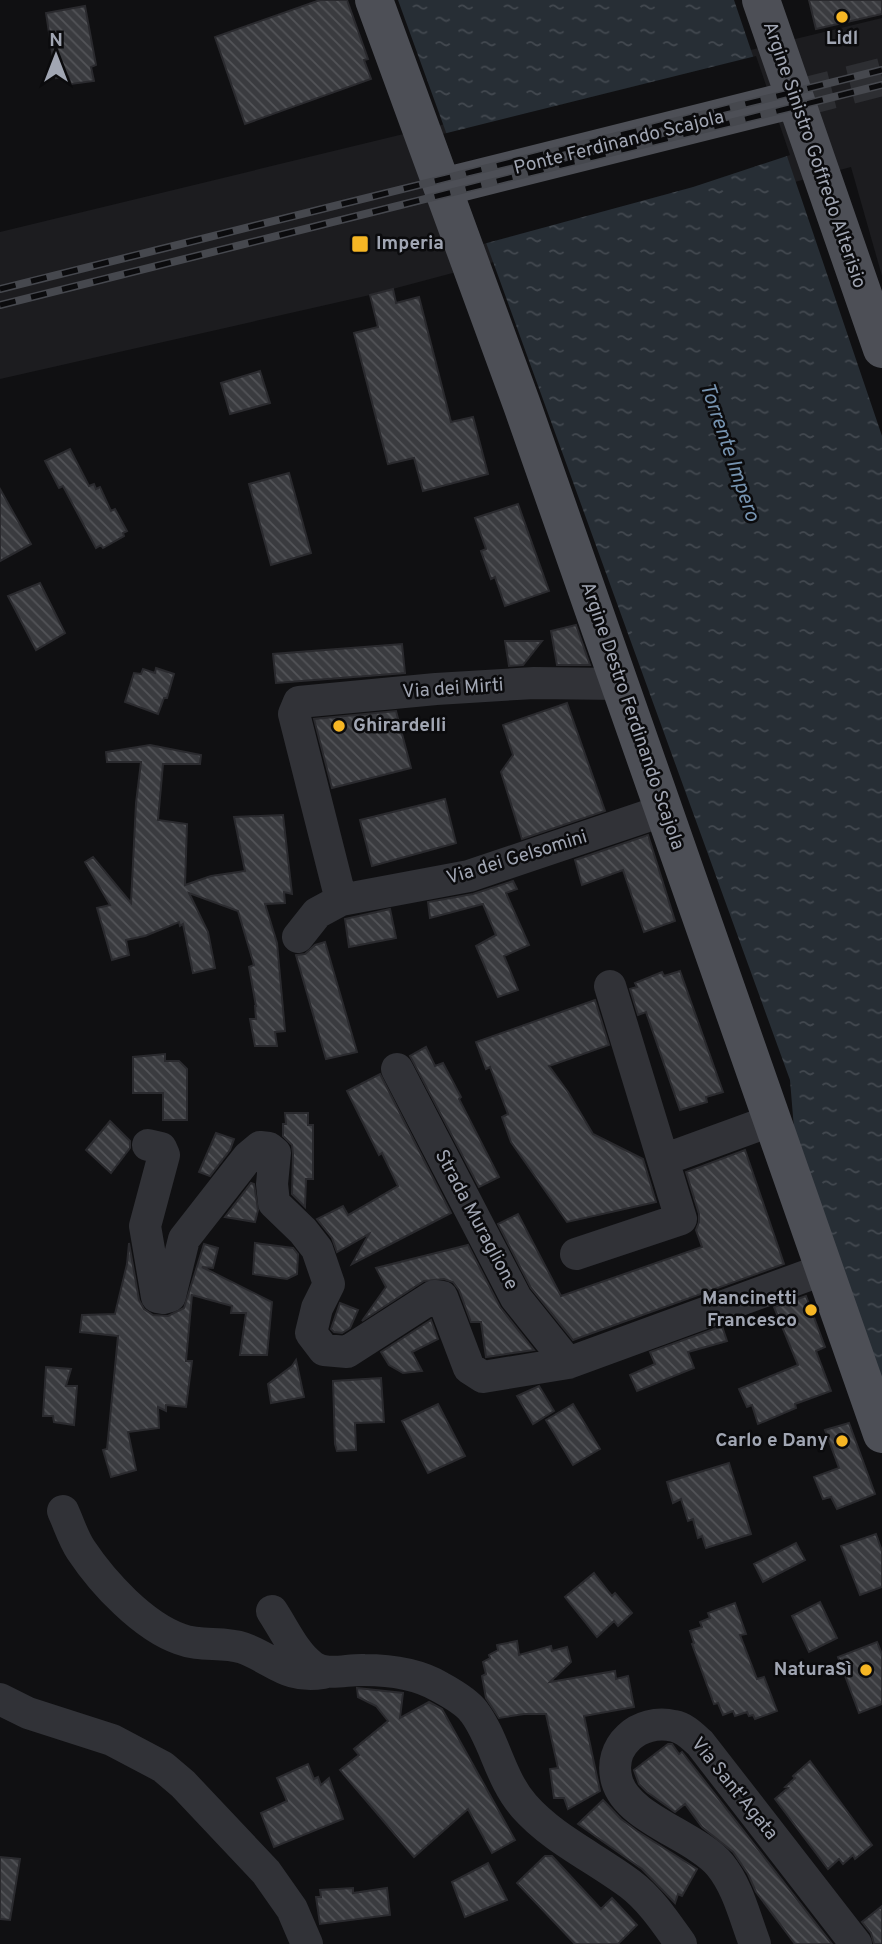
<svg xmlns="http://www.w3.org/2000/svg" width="882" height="1944" font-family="Overpass,sans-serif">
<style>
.built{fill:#1c1c1f}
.water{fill:url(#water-ripples)}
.pier{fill:#101012}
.building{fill:url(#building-back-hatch);stroke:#2a2a2e;stroke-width:2}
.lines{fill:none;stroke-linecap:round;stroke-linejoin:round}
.major-tunnel{stroke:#2d2e32;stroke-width:38;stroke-dasharray:38 19;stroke-linecap:butt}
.minor{stroke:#313237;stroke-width:32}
.major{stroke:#4d4f56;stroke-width:38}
.rail-casing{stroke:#46484e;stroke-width:8}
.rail{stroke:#0b0b0d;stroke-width:5;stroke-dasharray:16;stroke-linecap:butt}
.poi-dot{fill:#f6b624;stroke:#0b0b0d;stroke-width:2.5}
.labels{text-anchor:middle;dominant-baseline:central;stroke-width:5;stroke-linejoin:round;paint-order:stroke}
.poi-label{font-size:19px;font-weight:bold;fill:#a1a6b3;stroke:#0b0b0d;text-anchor:end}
.street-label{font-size:19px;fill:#a1a6b3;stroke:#0b0b0d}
.water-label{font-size:21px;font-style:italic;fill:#7693b0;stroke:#0b0b0d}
</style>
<defs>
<pattern id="water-ripples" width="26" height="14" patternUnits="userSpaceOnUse" patternTransform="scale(1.75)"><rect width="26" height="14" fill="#272e35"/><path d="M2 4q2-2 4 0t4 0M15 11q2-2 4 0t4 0" fill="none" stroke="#434950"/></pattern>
<pattern id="building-back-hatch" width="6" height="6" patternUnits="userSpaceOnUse" patternTransform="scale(1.75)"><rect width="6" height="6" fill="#3a3b3f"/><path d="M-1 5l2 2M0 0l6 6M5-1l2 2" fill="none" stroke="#535458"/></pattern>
</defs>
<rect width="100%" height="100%" fill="#101012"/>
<path class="built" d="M882 18V276L851 167 370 295 0 379V232Z"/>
<path class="water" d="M398 0H734L882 436V1394L797 1165 790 1080Z"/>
<path class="pier" d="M756 56 790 155 693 187 483 244 443 134Z"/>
<path class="building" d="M320 0H347L368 59 364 60 371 79 245 124 215 37Z
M809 0H882V14L816 29Z
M85 6 96 65 91 67 94 81 71 84 68 76 56 78 46 13Z
M393 289 396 303 419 297 451 422 473 417 488 474 423 491 414 458 388 464 354 333 378 327 370 295Z
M260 371 270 403 230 414 221 383Z
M70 449 89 486 94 484 96 489 100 487 111 511 115 509 127 531 123 533 124 536 103 548 101 545 96 548 63 486 59 488 45 461Z
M289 473 311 553 271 565 249 484Z
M0 489 31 544 0 561Z
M518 504 549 591 505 606 495 577 491 579 481 551 486 549 475 518Z
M40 583 65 633 36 650 8 596Z
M576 625 590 665H557L551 631Z
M505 641H542L523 665 509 666Z
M402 644 405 673 276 683 273 654Z
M156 668 174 674 167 698H164L158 714 125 702 134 673 141 674 143 669 155 673Z
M567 703 605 811 522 839 501 772 513 755 503 725Z
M396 711 411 768 332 788 314 719Z
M150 745 201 755 200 764H163L158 820 187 824 185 885 211 876 245 871 234 817 283 815 292 894 284 892 285 903 265 904 277 943 285 1031 275 1032 277 1046H255L250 1019H256L255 1006H256L249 967 254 965 238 911 189 893 208 932 215 968 193 973 183 924 180 926 179 922 145 936 126 940 129 955 112 960 97 908 110 905 85 862 93 857 131 903 136 803 141 762H107L106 752Z
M445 799 456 843 372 866 360 820Z
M648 835 675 921 644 932 623 870 582 885 575 860Z
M513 881 517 889 506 893 529 945 504 956 518 990 498 997 476 946 496 935 483 904 430 918 428 902 473 894Z
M390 909 396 938 349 947 345 919Z
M325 942 357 1052 326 1059 296 955 305 954 315 945Z
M680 971 723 1092 706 1097 707 1102 680 1110 646 1012 638 1015 630 989 637 987 635 983 662 972 664 976Z
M595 1000 609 1045 549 1066 568 1092 593 1134 643 1159 656 1202 567 1222 511 1142 502 1117 508 1114 490 1067 486 1069 476 1042Z
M426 1047 435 1066 443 1063 461 1097 459 1099 499 1177 479 1187 410 1056Z
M165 1054V1061H179L187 1069V1120H163V1093H133V1057Z
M380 1074 451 1213 352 1264 369 1234 337 1252 332 1238 317 1219 343 1206 348 1215 398 1186 382 1153 379 1155 347 1091Z
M285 1113H308V1125H313V1179H306L305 1207 292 1194 293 1154 292 1145 283 1136V1124H286Z
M110 1121 130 1141V1148L111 1173 86 1150Z
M216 1133 234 1139 230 1150 210 1176 199 1172Z
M745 1150 784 1264 573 1340 531 1288 498 1224 518 1214 561 1296 702 1247 696 1230 699 1222V1214L686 1172Z
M251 1183 254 1184 258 1210 255 1222 225 1217Z
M129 1243 139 1300 144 1309 153 1315 168 1316 184 1308 204 1244 218 1248 213 1268 202 1267 272 1302 267 1355H240L246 1313H231L232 1306 192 1295 186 1361H192L186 1407 166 1405V1411L158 1407 159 1428 128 1432 136 1470 111 1477 103 1450 107 1449 118 1336 80 1332 82 1315 115 1314 127 1264Z
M255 1243 293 1248 298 1254 297 1274 287 1279 253 1274Z
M468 1245 500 1307 534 1350 486 1357 481 1322H471L459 1290 453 1282 444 1279 424 1281 362 1321 386 1287 376 1268Z
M806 1296 825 1347 816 1351 831 1391 795 1404 796 1408 758 1424 752 1405 747 1407 739 1389 798 1365 774 1307Z
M340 1303 358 1310 350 1328 342 1333 334 1332 331 1329Z
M431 1320 438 1339 412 1352 422 1371 403 1373 389 1365 381 1352Z
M722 1326 727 1341 688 1352 694 1368 637 1391 630 1375 655 1364 650 1352Z
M296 1360 304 1397 271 1403 268 1384 292 1366Z
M46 1367 71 1369 66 1386H77L74 1425 54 1422 53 1416H43Z
M381 1378 384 1422 355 1423 356 1450 337 1451 335 1444 333 1381Z
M539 1386 554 1411 533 1424 517 1396Z
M438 1404 465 1456 428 1473 402 1421Z
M573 1404 600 1449 573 1465 546 1420Z
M849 1423 875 1494 837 1509 831 1497 823 1499 814 1477 839 1468 825 1430Z
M729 1463 751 1534 706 1548 702 1536 698 1538 693 1519 688 1521 681 1499 673 1503 667 1482Z
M876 1534 882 1551V1587L860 1595 841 1546Z
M796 1543 805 1560 763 1582 754 1564Z
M594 1573 612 1596 615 1593 632 1613 618 1626 614 1621 597 1637 565 1597Z
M820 1602 837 1638 809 1652 792 1616Z
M735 1603 746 1634 740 1635 757 1679 764 1677 777 1711 755 1719 753 1715 749 1716 747 1712 735 1716 733 1711 723 1715 718 1703 714 1704 692 1644 694 1643 690 1631 702 1627 700 1622 710 1618 708 1613Z
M517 1641 519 1655 551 1646 552 1651 567 1647 571 1662 550 1682 615 1671 616 1679 628 1676 634 1707 584 1716 600 1791 568 1809 564 1798H554L550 1769 558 1768 546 1714H524L499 1718 486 1698 482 1676 486 1674 483 1662 490 1658 489 1655 498 1650 497 1645Z
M877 1642 882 1654V1704L859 1713 838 1657Z
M357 1688 403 1693 400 1718 429 1702 442 1709 515 1840 492 1853 468 1809 414 1857 340 1770 359 1755 354 1749 388 1721 376 1706 358 1697Z
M668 1744H672L679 1754 682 1752 832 1944H795L756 1892 748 1874 733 1852 702 1827 685 1804 675 1812 647 1792 639 1784 634 1770Z
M810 1761 872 1845 855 1859 853 1855 843 1864 839 1859 828 1869 775 1799 788 1788 785 1787 795 1778 793 1776Z
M308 1764 314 1779 318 1777 321 1785 329 1778 343 1819 274 1847 261 1813 287 1801 277 1778Z
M603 1800 621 1819 637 1831 697 1869 682 1896 678 1894 675 1903 642 1869 578 1824Z
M545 1856H552L601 1909 612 1898 637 1925 618 1944H575L517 1883Z
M0 1857 20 1859 10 1920 0 1919Z
M488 1863 507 1900 465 1917 452 1882Z
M353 1888V1893L387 1888 390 1915 320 1924 316 1897H321L320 1890Z
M882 1906V1944H874L871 1933 862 1922Z"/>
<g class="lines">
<path class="major-tunnel" d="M795 99 882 77"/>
<path class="minor" d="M341 900 294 714 299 702 436 689 534 683 621 684
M298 937 317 913 341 900 469 876 665 810
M397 1069 516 1298 568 1363
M148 1145 161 1148 164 1155 145 1226 157 1297 163 1298 170 1296 184 1239 248 1157 260 1147 269 1148 275 1153 272 1184 274 1203 303 1231 317 1249 329 1284 317 1308 311 1333 324 1350 347 1352 434 1296 442 1297 469 1368 483 1377 568 1363 825 1269
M663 1160 773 1120
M576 1254 681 1219 610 986
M63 1511C69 1524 73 1538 81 1550 103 1583 143 1626 180 1639 200 1647 223 1641 243 1648 275 1660 287 1679 323 1673
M272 1611C284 1629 295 1654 312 1666 326 1677 347 1669 364 1670 389 1670 418 1674 440 1687 451 1693 467 1702 474 1712 495 1740 500 1779 524 1806 553 1839 594 1857 630 1884 651 1900 666 1923 681 1944
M0 1699 28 1713 112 1740 163 1767 183 1784 266 1872 292 1909 307 1944
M755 1944C745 1918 738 1887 720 1865 695 1835 628 1819 617 1781 607 1746 639 1718 674 1726 685 1728 692 1736 700 1743L856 1944"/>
<path class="major" d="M374 0 522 405 882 1434
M761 0 882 349
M443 187 795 99"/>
<g class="rail-casing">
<path id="rail" d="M0 289 882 70
M0 305 882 85"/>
</g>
<use href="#rail" class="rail"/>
</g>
<g class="poi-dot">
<circle cx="842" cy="17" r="7"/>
<rect x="351" y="235" width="18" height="18" rx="3.5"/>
<circle cx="339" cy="726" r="7"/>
<circle cx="811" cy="1310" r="7"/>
<circle cx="842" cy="1441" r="7"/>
<circle cx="866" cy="1670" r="7"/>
</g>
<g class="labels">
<g class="poi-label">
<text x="842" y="39" text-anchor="middle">Lidl</text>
<text x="376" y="244" text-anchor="start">Imperia</text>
<text x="353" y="726" text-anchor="start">Ghirardelli</text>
<text x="797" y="1299">Mancinetti<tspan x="797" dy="22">Francesco</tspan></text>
<text x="828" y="1441">Carlo e Dany</text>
<text x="852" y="1670">NaturaSì</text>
</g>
<g class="street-label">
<text transform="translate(619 143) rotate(-14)">Ponte Ferdinando Scajola</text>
<text transform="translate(814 155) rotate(71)">Argine Sinistro Goffredo Alterisio</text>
<text transform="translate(453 689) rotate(-4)">Via dei Mirti</text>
<text transform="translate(632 716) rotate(71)">Argine Destro Ferdinando Scajola</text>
<text transform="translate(517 858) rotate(-17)">Via dei Gelsomini</text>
<text transform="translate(476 1220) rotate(62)">Strada Muraglione</text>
<text transform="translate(734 1789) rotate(51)">Via Sant'Agata</text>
</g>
<g class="water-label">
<text transform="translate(729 452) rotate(71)">Torrente Impero</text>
</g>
</g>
<g transform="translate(56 56)" stroke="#0b0b0d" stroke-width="5" paint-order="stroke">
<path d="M0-5L12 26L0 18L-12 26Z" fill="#a1a6b3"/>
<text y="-10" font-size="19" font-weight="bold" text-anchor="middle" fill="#a1a6b3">N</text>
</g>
</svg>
